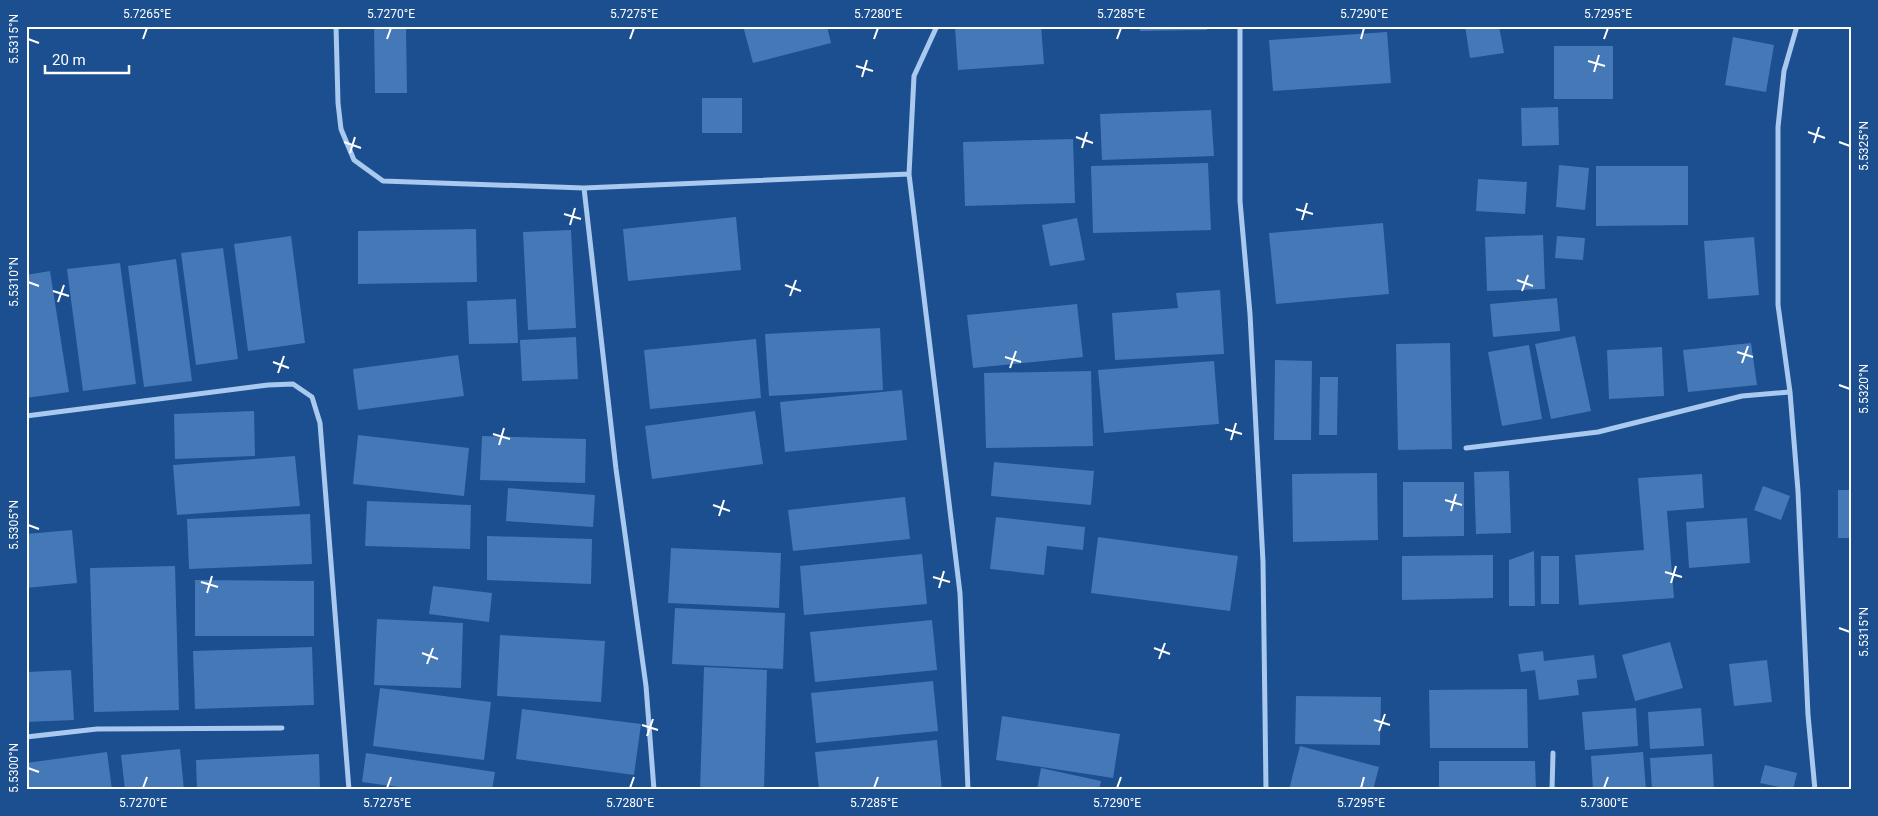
<svg xmlns="http://www.w3.org/2000/svg" width="1878" height="816" font-family="Roboto,sans-serif">
<style>
.building{fill:#4478b7}
.lines{fill:none;stroke-linecap:round;stroke-linejoin:round}
.street{stroke:#a9c9ee;stroke-width:5}
.ticks{fill:none;stroke:#fff;stroke-width:2}
.neatline{fill:none;stroke:#fff;stroke-width:2}
.ticks-label{font-size:12px;text-anchor:middle;fill:#fff}
</style>
<rect width="100%" height="100%" fill="#1b4f8f"/>
<path class="building" d="M406 26 407 93H375L374 27Z
M743 26H827L831 43 753 63Z
M984 26H1041L1044 64 958 70 955 28Z
M1140 26H1207V30L1140 31Z
M1465 26H1499L1504 53 1470 58Z
M1387 32 1391 83 1273 91 1269 40Z
M1733 37 1774 45 1766 92 1725 85Z
M1554 46H1613V99H1554Z
M702 98H742V133H702Z
M1558 107 1559 145 1522 146 1521 108Z
M1211 110 1214 156 1102 160 1100 114Z
M1073 139 1075 203 965 206 963 142Z
M1208 163 1211 230 1093 233 1091 166Z
M1559 165 1589 168 1585 210 1556 207Z
M1596 166H1688V225L1596 226Z
M1478 179 1527 182 1525 214 1476 211Z
M736 217 741 270 628 281 623 229Z
M1077 218 1085 260 1050 266 1042 225Z
M1383 223 1389 294 1276 304 1269 233Z
M476 229 477 282 358 284V231Z
M571 230 576 328 528 330 523 232Z
M1543 235 1545 289 1487 291 1485 237Z
M291 236 305 343 248 351 234 244Z
M1557 236 1585 238 1583 260 1555 258Z
M1754 237 1759 295 1708 299 1704 241Z
M223 248 238 359 196 365 181 253Z
M176 259 192 381 144 387 128 266Z
M120 263 136 384 83 391 67 269Z
M50 271 69 392 26 398V275Z
M1220 290 1224 354 1115 360 1112 313 1178 308 1176 293Z
M1557 298 1560 331 1493 337 1490 304Z
M516 299 518 343 469 344 467 301Z
M1077 304 1083 357 973 368 967 315Z
M880 328 883 390 769 396 765 334Z
M1575 336 1591 411 1551 419 1535 344Z
M576 337 578 379 522 381 520 340Z
M756 339 761 398 650 409 644 350Z
M1450 343 1452 449 1398 450 1396 344Z
M1751 343 1757 385 1688 392 1683 350Z
M1529 345 1542 419 1502 426 1488 352Z
M1662 347 1664 396 1609 399 1607 350Z
M458 355 464 396 358 410 353 369Z
M1275 360 1312 361 1311 440H1274Z
M1214 361 1219 424 1104 433 1098 370Z
M1091 371 1093 446 986 448 984 373Z
M1320 377H1338L1337 435H1319Z
M902 390 907 440 785 452 780 402Z
M254 411 255 456 175 459 174 414Z
M755 411 763 464 652 479 645 426Z
M358 435 469 448 464 496 353 484Z
M482 436 586 439 585 483 480 480Z
M295 456 300 506 177 515 173 465Z
M994 462 1094 471 1091 505 991 496Z
M1509 471 1511 533 1476 534 1474 472Z
M1377 473 1378 540 1293 542 1292 474Z
M1702 474 1704 508 1667 511 1674 598 1579 605 1575 555 1644 550 1638 478Z
M1403 482H1464V536L1403 537Z
M1763 486 1790 496 1781 520 1754 510Z
M508 488 595 495 593 527 506 521Z
M1838 490H1852V538H1838Z
M905 497 910 539 793 551 788 510Z
M367 501 471 505 470 549 365 546Z
M310 514 312 564 189 569 187 519Z
M996 517 1085 527 1083 550 1047 546 1044 575 990 569Z
M1747 518 1750 563 1689 568 1686 522Z
M72 530 77 583 26 588V534Z
M487 536 592 539 591 584 487 580Z
M1098 537 1238 556 1230 611 1091 593Z
M671 548 781 553 779 608 668 603Z
M1534 551 1535 606H1509V560Z
M922 554 927 604 804 615 800 566Z
M1493 555V598L1402 600V556Z
M1541 556H1559V604H1541Z
M175 566 179 710 94 712 90 568Z
M195 580 314 581V636H195Z
M433 586 492 593 489 622 429 614Z
M675 608 785 613 783 669 672 664Z
M377 619 463 623 461 688 374 685Z
M932 620 937 670 815 682 810 632Z
M500 635 605 641 601 702 497 696Z
M1670 642 1683 688 1635 701 1622 655Z
M312 647 314 705 195 709 193 651Z
M1543 651 1544 661 1594 655 1597 678 1577 680 1579 695 1539 700 1535 670 1521 672 1518 654Z
M1767 660 1772 702 1734 706 1729 664Z
M704 667 767 670 764 790H700Z
M71 670 74 720 26 722V672Z
M933 681 938 731 816 743 811 693Z
M380 688 491 702 484 760 373 746Z
M1527 689 1528 748H1430L1429 690Z
M1296 696 1381 697 1380 745 1295 744Z
M1636 708 1638 746 1585 750 1582 712Z
M1701 708 1704 746 1650 749 1648 712Z
M522 709 641 724 634 775 516 759Z
M1002 716 1120 734 1113 778 996 760Z
M937 740 942 790H819L815 752Z
M1300 746 1379 767 1373 790H1289Z
M180 749 184 790H125L121 755Z
M107 752 112 790H26V763Z
M1643 752 1646 790H1593L1591 756Z
M366 753 495 772 492 790H419L362 782Z
M319 754 320 790H197L196 760Z
M1712 754 1714 790H1652L1650 758Z
M1439 761H1535L1536 790H1439Z
M1765 765 1797 773 1793 790 1760 783Z
M1041 768 1101 781 1099 790H1037Z"/>
<g class="lines">
<path class="street" d="M336 26 338 103 341 129 354 160 383 181 584 188 909 174
M937 26 914 76 909 174 960 593 968 790
M1240 26V201L1250 314 1263 562 1266 790
M1797 26 1784 71 1778 127V305L1790 392 1798 491 1808 715 1815 790
M584 188 616 469 646 686 654 790
M26 416 268 385 293 384 312 397 320 423 349 790
M1466 448 1598 432 1742 396 1790 392
M26 737 97 729 282 728
M1552 790 1553 753"/>
</g>
<path class="ticks" d="M28 39 39 43M143 39 147 28M387 39 391 28M630 39 634 28M874 39 878 28M1117 39 1121 28M1361 39 1364 28M1604 39 1608 28M1588 61 1605 66M856 66 873 71M1594 72 1599 55M862 77 867 60M1808 132 1825 138M1076 137 1093 143M344 142 361 148M1839 142 1850 146M1814 143 1819 127M1082 148 1087 132M350 153 355 137M1296 209 1313 214M564 214 581 219M1302 220 1307 203M570 225 575 208M1517 280 1533 286M28 282 39 286M785 285 801 291M53 291 69 296M1522 291 1528 275M790 296 796 280M58 302 64 285M1737 352 1753 357M1005 357 1021 362M273 362 289 368M1742 363 1748 346M1010 368 1016 351M278 373 284 356M1839 385 1850 389M1225 429 1242 434M493 434 510 439M1231 440 1236 423M499 445 504 428M1445 500 1462 505M713 505 730 511M1451 511 1456 494M719 516 724 500M28 525 39 529M1665 572 1682 577M933 577 950 582M201 582 218 587M1671 583 1676 566M939 588 944 571M207 593 212 576M1839 628 1850 632M1154 648 1170 654M422 653 438 659M1159 659 1165 643M427 664 433 648M1374 720 1390 725M642 725 658 730M1379 731 1385 714M647 736 653 719M28 768 39 772M143 788 147 777M387 788 391 777M630 788 634 777M874 788 878 777M1117 788 1121 777M1361 788 1364 777M1604 788 1608 777"/>
<rect width="1878" height="816" fill="none" stroke="#1b4f8f" stroke-width="55"/>
<path d="M45 65v8h84v-8" fill="none" stroke="#ffffff" stroke-width="2.5"/>
<text x="52" y="65" font-size="15" fill="#ffffff" stroke="#1b4f8f" stroke-width="4" paint-order="stroke">20 m</text>
<rect x="28" y="28" width="1822" height="760" class="neatline"/>
<g class="ticks-label">
<text x="147" y="18">5.7265°E</text>
<text x="391" y="18">5.7270°E</text>
<text x="634" y="18">5.7275°E</text>
<text x="878" y="18">5.7280°E</text>
<text x="1121" y="18">5.7285°E</text>
<text x="1364" y="18">5.7290°E</text>
<text x="1608" y="18">5.7295°E</text>
<text transform="translate(14 39) rotate(-90)" y="4">5.5315°N</text>
<text transform="translate(1864 146) rotate(-90)" y="4">5.5325°N</text>
<text transform="translate(14 282) rotate(-90)" y="4">5.5310°N</text>
<text transform="translate(1864 389) rotate(-90)" y="4">5.5320°N</text>
<text transform="translate(14 525) rotate(-90)" y="4">5.5305°N</text>
<text transform="translate(1864 632) rotate(-90)" y="4">5.5315°N</text>
<text transform="translate(14 768) rotate(-90)" y="4">5.5300°N</text>
<text x="143" y="807">5.7270°E</text>
<text x="387" y="807">5.7275°E</text>
<text x="630" y="807">5.7280°E</text>
<text x="874" y="807">5.7285°E</text>
<text x="1117" y="807">5.7290°E</text>
<text x="1361" y="807">5.7295°E</text>
<text x="1604" y="807">5.7300°E</text>
</g>
</svg>
